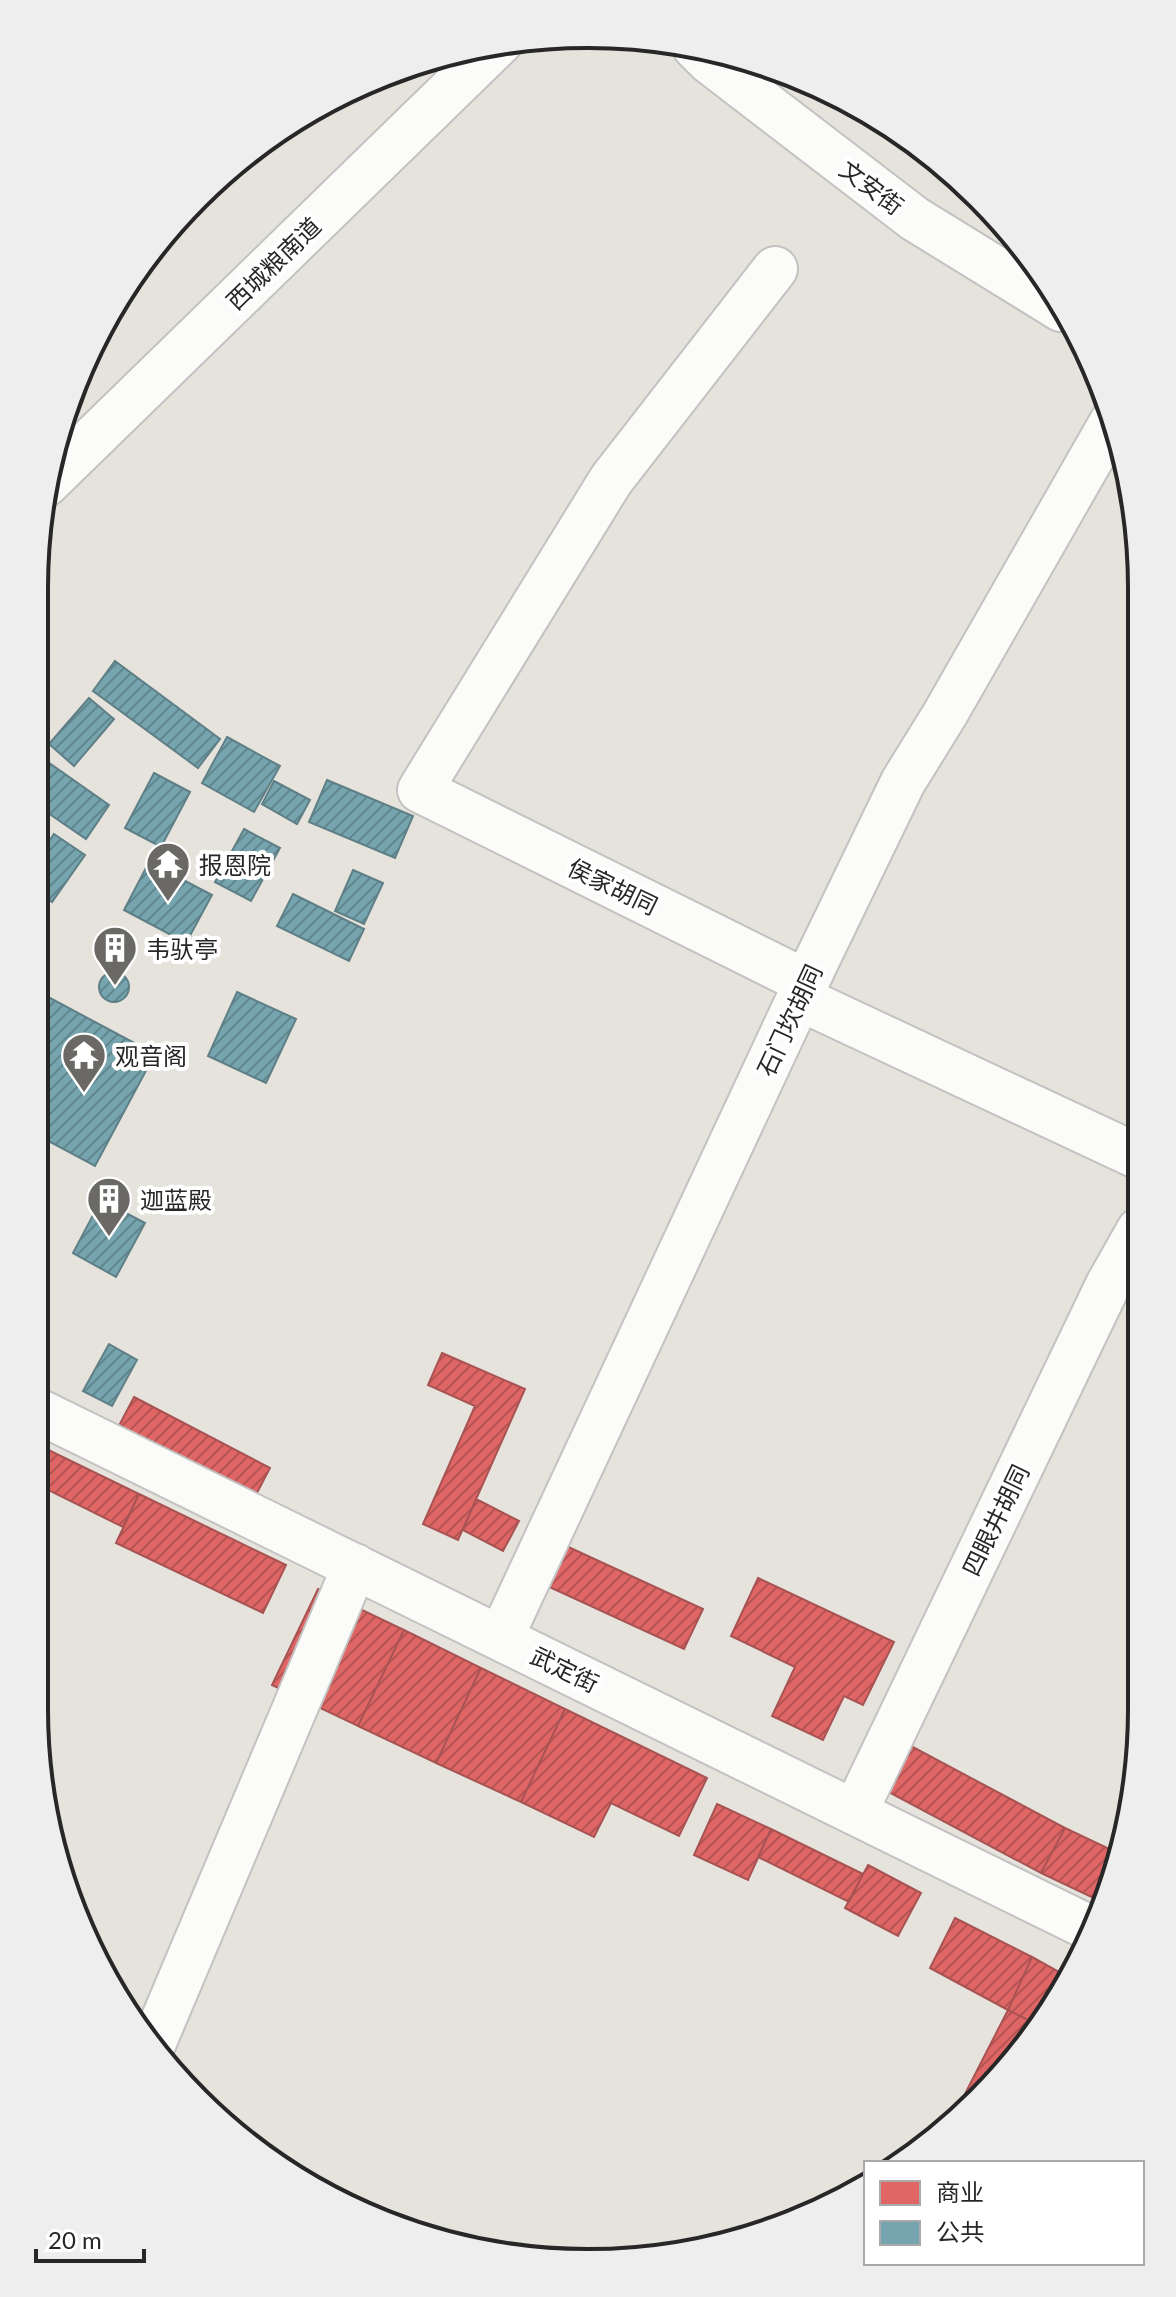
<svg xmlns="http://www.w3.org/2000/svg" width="1176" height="2297" font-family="Lato,'Noto Sans SC',sans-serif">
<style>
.shops{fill:url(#shops-hatch);stroke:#a85353;stroke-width:2}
.public{fill:url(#public-hatch);stroke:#5e7f86;stroke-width:2}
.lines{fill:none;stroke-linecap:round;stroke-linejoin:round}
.minor-casing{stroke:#c3c2c2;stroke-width:48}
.minor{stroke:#fbfbfa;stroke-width:44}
.labels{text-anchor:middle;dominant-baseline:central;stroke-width:8;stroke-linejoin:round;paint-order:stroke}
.street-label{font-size:24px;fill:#272727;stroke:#fff}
.poi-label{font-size:24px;fill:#272727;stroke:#fff;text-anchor:start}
.rim{fill:none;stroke:#272727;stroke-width:4}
</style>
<defs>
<pattern id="shops-hatch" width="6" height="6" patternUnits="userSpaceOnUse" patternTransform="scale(2)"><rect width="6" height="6" fill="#e06666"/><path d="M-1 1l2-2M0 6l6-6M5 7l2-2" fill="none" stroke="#b65454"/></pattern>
<pattern id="public-hatch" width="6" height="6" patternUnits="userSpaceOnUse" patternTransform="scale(2)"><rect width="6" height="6" fill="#76a5af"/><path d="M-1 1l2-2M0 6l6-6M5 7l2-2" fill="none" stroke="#61868e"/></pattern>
</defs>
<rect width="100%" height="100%" fill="#e6e3dc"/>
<path class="shops" d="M442 1353 525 1389 458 1540 423 1524 475 1406 428 1385Z
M134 1397 270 1468 249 1508 113 1437Z
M34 1443 139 1494 123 1527 34 1483Z
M139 1494 286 1565 263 1613 116 1543Z
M476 1499 519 1521 503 1551 463 1530Z
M551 1539 703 1609 684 1649 532 1579Z
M758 1578 894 1642 863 1705 844 1696 823 1740 772 1716 795 1667 731 1636Z
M318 1589 404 1630 358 1726 272 1685Z
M404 1630 481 1668 436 1763 358 1726Z
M481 1668 565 1709 521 1802 436 1763Z
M565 1709 707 1778 679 1836 611 1803 594 1837 521 1802Z
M909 1745 1065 1828 1041 1873 885 1790Z
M717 1804 771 1829 748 1880 694 1855Z
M1065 1828 1122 1855 1104 1903 1041 1873Z
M771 1829 863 1874 849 1902 758 1857Z
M868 1865 921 1893 898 1936 845 1908Z
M955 1918 1032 1957 1008 2010 930 1968Z
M1032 1957 1070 1978 1040 2026 1008 2010Z
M1008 2010 1040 2026 1027 2047 947 2129Z"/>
<path class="public" d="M115 661 220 739 198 768 93 691Z
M89 698 114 719 74 766 49 744Z
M227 737 280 766 254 812 202 783Z
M35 753 109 805 86 839 35 804Z
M154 773 190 792 161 847 125 828Z
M327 780 413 816 395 858 309 822Z
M274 781 310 800 297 824 262 804Z
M244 829 280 848 251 901 215 882Z
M54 834 85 855 52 902 35 890V862Z
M149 862 212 895 186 943 124 910Z
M353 870 383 883 364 924 335 911Z
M293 894 364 929 349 961 277 926Z
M99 987a15 15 0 1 1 30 0a15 15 0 1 1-30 0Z
M35 990 155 1054 95 1166 35 1134Z
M237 992 296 1019 266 1083 208 1056Z
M101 1200 145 1223 116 1277 73 1253Z
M109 1344 137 1360 112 1406 83 1391Z"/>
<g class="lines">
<g class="minor-casing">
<path id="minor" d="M695 47 709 61 915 219 1061 309
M775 269 611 480 420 790 806 982
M46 484 500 42
M799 998 1139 1157
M34 1409 1094 1930
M501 1637 815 964 903 782 945 714 1112 422
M855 1812 1108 1285 1139 1230
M151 2049 355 1566"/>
</g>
<use href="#minor" class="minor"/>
</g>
<defs>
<g id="temple-pin" transform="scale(2.3)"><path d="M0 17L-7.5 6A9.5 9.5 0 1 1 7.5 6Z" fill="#6a6966" stroke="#fff"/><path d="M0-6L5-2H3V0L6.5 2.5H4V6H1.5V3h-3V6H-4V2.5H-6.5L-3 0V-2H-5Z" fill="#fff"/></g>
<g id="building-pin" transform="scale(2.3)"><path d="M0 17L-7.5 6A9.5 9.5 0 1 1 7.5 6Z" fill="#6a6966" stroke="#fff"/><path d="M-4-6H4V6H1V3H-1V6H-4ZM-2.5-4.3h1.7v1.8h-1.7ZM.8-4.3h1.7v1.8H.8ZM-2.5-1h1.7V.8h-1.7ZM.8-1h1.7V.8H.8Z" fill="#fff"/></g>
</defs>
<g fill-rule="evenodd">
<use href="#temple-pin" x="168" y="864"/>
<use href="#building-pin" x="115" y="948"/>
<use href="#temple-pin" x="84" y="1055"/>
<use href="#building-pin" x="109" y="1199"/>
</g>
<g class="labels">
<g class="street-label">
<text transform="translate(872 187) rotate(37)">文安街</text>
<text transform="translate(273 263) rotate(-44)">西城粮南道</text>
<text transform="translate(613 886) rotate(26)">侯家胡同</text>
<text transform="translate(789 1020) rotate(-65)">石门坎胡同</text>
<text transform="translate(995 1520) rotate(-64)">四眼井胡同</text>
<text transform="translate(565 1669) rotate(26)">武定街</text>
</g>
<g class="poi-label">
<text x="199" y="864">报恩院</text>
<text x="146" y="948">韦驮亭</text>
<text x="115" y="1055">观音阁</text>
<text x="140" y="1199">迦蓝殿</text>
</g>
</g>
<path d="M0 0H1176V2297H0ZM588 48H588A540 540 0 0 1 1128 588V1709A540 540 0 0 1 588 2249H588A540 540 0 0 1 48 1709V588A540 540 0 0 1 588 48Z" fill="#eee" fill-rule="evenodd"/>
<path class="rim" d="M588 48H588A540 540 0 0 1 1128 588V1709A540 540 0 0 1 588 2249H588A540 540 0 0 1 48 1709V588A540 540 0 0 1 588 48Z"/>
<rect x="864" y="2161" width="280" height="104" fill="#ffffff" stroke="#a9a9a9" stroke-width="2"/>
<rect x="880" y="2181" width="40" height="24" fill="#e06666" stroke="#a9a9a9" stroke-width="2"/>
<text x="936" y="2201" font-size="24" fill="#272727">商业</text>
<rect x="880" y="2221" width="40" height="24" fill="#76a5af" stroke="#a9a9a9" stroke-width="2"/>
<text x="936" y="2241" font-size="24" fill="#272727">公共</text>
<path d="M36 2249v12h108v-12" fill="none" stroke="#272727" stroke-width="4"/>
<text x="48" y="2249" font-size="24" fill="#272727" stroke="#ffffff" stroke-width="6" paint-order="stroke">20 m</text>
</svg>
